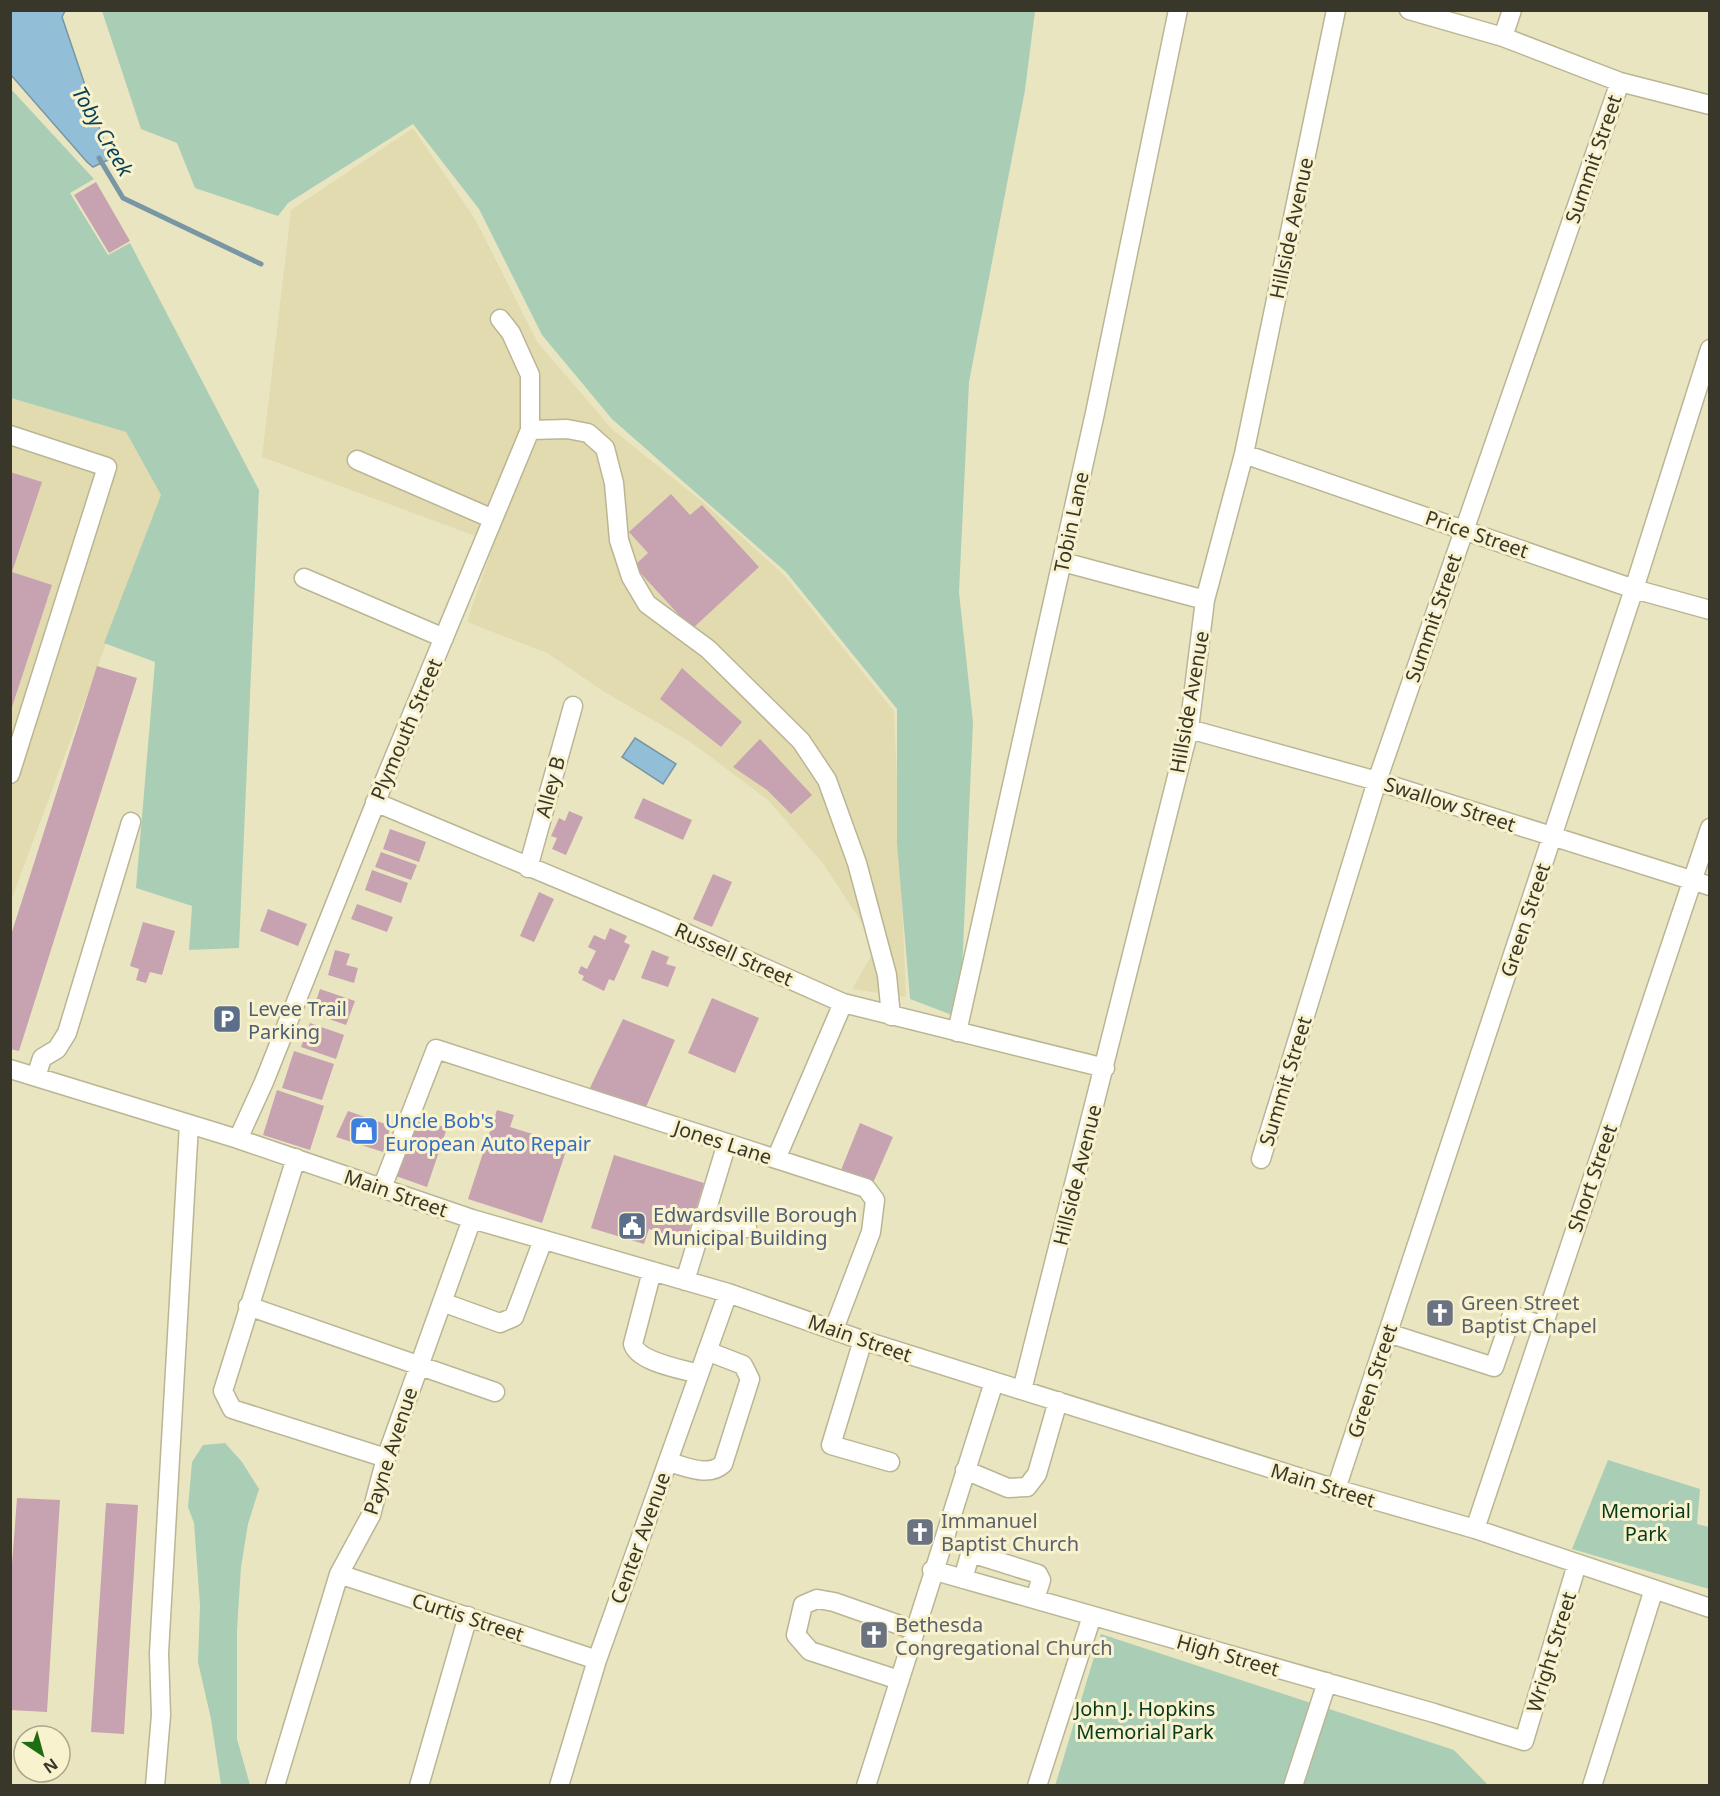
<svg xmlns="http://www.w3.org/2000/svg" width="1720" height="1796" font-family="'Noto Sans',sans-serif">
<style>
.built{fill:#e2dbb0}
.green{fill:#aaceb5}
.water{fill:#93bed7;stroke:#7896a3;stroke-width:1.5}
.lines{fill:none;stroke-linecap:round;stroke-linejoin:round}
.stream{stroke:#7896a3;stroke-width:5}
.building{fill:#c7a2b1}
.minor-casing{stroke:#bab593;stroke-width:21}
.minor{stroke:#fff;stroke-width:18}
.labels{text-anchor:middle;dominant-baseline:central;stroke-width:6;stroke-linejoin:round;paint-order:stroke}
.street-label{font-size:20px;fill:#393729;stroke:#f8f2ce}
.service-label{font-size:20px;fill:#4e5e75;stroke:#f8f2ce;text-anchor:start}
.shop-label{font-size:20px;fill:#366cbe;stroke:#f8f2ce;text-anchor:start}
.worship-label{font-size:20px;fill:#5b616d;stroke:#f8f2ce;text-anchor:start}
.park-label{font-size:20px;fill:#063a1f;stroke:#f8f2ce}
.water-label{font-size:21px;font-style:italic;fill:#043f59;stroke:#f8f2ce}
</style>
<rect width="100%" height="100%" fill="#eae5c1"/>
<path class="built" d="M413 128 475 219 538 343 612 429 704 503 784 575 894 711 906 997 852 989 877 946 824 865 768 800 692 743 603 691 547 653 467 622 494 543 262 457 291 210Z
M11 398 126 432 161 495 11 901Z"/>
<path class="green" d="M102 11H1035L1025 90 969 382 959 592 973 722 960 1018 910 999 897 843V709L786 572 612 419 542 335 479 209 413 124 288 203 278 216 195 188 177 143 141 129Z
M10 88 94 179 70 193 108 255 130 243 259 490 239 948 189 950 192 906 136 888 155 662 104 643 161 495 126 432 11 398Z
M225 1443 242 1462 259 1489 248 1524 241 1567 237 1630V1739L250 1785H221L211 1719 198 1662 200 1605 194 1523 188 1507 192 1462 203 1445Z
M1608 1460 1700 1489 1697 1524 1709 1527V1589L1572 1549Z
M1101 1634 1454 1750 1488 1785 1055 1786Z"/>
<path class="water" d="M10 11H65L62 17 110 159 93 167 87 162 11 75Z
M635 738 676 764 663 784 622 757Z"/>
<g class="lines">
<path class="stream" d="M99 158 123 198 261 264"/>
</g>
<path class="building" d="M96 182 130 241 109 253 74 195Z
M10 472 42 482 12 572 52 585 11 710Z
M671 494 690 515 702 505 759 567 692 629 634 566 648 553 629 532Z
M97 666 137 678 19 1051 10 1049V938Z
M682 668 742 722 721 747 660 699Z
M760 739 812 795 791 814 767 790 733 767Z
M643 798 692 820 683 840 634 818Z
M569 811 583 817 566 855 552 849 557 838 551 836 559 818 565 821Z
M390 829 426 842 419 862 383 849Z
M381 852 417 865 411 880 375 867Z
M372 870 408 883 401 903 365 890Z
M713 874 732 882 712 927 693 919Z
M539 892 554 899 534 942 520 936Z
M357 904 393 917 387 932 351 919Z
M268 909 307 924 298 946 260 931Z
M143 922 175 931 162 975 150 972 146 983 136 980 139 969 130 966Z
M610 928 627 936 624 942 630 945 614 981 609 979 604 991 582 980 584 976 578 973 581 966 587 969 596 951 588 947 594 935 605 940Z
M335 950 350 954 346 965 358 968 354 983 328 975Z
M652 950 669 957 666 964 676 967 668 987 641 978Z
M320 989 355 1001 346 1025 312 1013Z
M712 998 759 1018 735 1073 688 1053Z
M623 1019 675 1040 643 1114 587 1094Z
M310 1023 344 1035 336 1059 301 1047Z
M294 1051 334 1064 322 1100 282 1088Z
M277 1090 324 1106 310 1150 263 1135Z
M497 1110 514 1115 510 1127 568 1145 542 1223 468 1199Z
M348 1111 391 1126 383 1152 336 1137Z
M413 1117 447 1128 427 1187 393 1175Z
M860 1123 893 1137 873 1183 841 1170Z
M614 1155 704 1183 686 1241 649 1229 644 1244 591 1228Z
M17 1498 60 1500 47 1712 10 1710V1591Z
M106 1503 138 1505 124 1734 91 1732Z"/>
<g class="lines">
<g class="minor-casing">
<path id="minor" d="M1409 10 1503 37 1620 82 1710 105
M1503 37 1512 10
M530 430 567 429 588 433 605 448 614 483 619 540 631 577 647 604 708 649 801 741 827 780 857 863 887 975 891 1016
M10 435 107 467 10 774
M1244 454 1634 589 1710 610
M357 460 493 519
M1063 562 1205 600
M304 578 444 638
M1189 729 1377 781 1710 886
M375 802 661 922 843 1003 1105 1068
M528 868 573 706
M957 1032 1095 413 1178 10
M10 1069 238 1139 472 1219 728 1293 856 1338 1336 1489 1475 1529 1710 1608
M36 1077 42 1058 57 1049 67 1033 131 822
M238 1139 264 1082 381 789 530 430V375L511 333 500 319
M296 1158 223 1391 232 1409 386 1458
M776 1159 843 1003
M1261 1159 1377 781 1620 82
M382 1188 436 1049 866 1188 875 1200 871 1232 834 1329
M704 1217 747 1228
M652 1271 633 1344C638 1362 681 1369 699 1374
M685 1281 727 1143
M442 1302 500 1323 514 1317 543 1240
M248 1306 495 1392
M1388 1333 1494 1367 1512 1315 1543 1326
M863 1340 831 1445 890 1462
M1022 1390 1189 729 1205 600 1244 454 1336 10
M668 1462C685 1466 708 1478 723 1464L750 1379 743 1365 707 1351
M965 1470 1008 1488 1027 1487 1037 1474 1058 1401
M1336 1489 1634 589 1710 349
M1475 1529 1710 828
M932 1570 1434 1713 1524 1741 1577 1564
M339 1574 597 1660
M963 1579 969 1558 977 1555 1038 1574 1041 1580 1035 1599
M899 1680 810 1651 796 1635 803 1605 817 1599 834 1602 914 1630
M155 1786 161 1715 159 1653 189 1124
M275 1786 339 1574 371 1515 386 1458 472 1219
M419 1786 468 1616
M559 1786 597 1660 728 1293
M866 1786 994 1382
M1037 1786 1092 1616
M1293 1786 1327 1682
M1592 1786 1654 1589"/>
</g>
<use href="#minor" class="minor"/>
</g>
<defs>
<g id="parking-square" transform="scale(1.5)"><rect x="-9" y="-9" width="18" height="18" rx="4" fill="#5c6f8a" stroke="#f8f2ce"/><path d="M-3.5-5.5H1a3.5 3.5 0 0 1 0 7H-1V5.5H-3.5ZM-1-3.4V-.6H.8a1.4 1.4 0 0 0 0-2.8Z" fill="#fff"/></g>
<g id="shop-square" transform="scale(1.5)"><rect x="-9" y="-9" width="18" height="18" rx="4" fill="#3f7fe0" stroke="#f8f2ce"/><path d="M-5-2.5h2.3a2.7 3.5 0 0 1 5.4 0H5L5.5 6h-11ZM-1.5-2.5h3a1.5 2.3 0 0 0-3 0Z" fill="#fff"/></g>
<g id="civic-square" transform="scale(1.5)"><rect x="-9" y="-9" width="18" height="18" rx="4" fill="#5c6f8a" stroke="#f8f2ce"/><path d="M-.6-6.5H3V-4.5H.6V-3L4-1V1h2V6H-6V1h2V-1L-.6-3ZM-1.2 2.5V6h2.4V2.5Z" fill="#fff"/></g>
<g id="church-square" transform="scale(1.5)"><rect x="-9" y="-9" width="18" height="18" rx="4" fill="#6b7280" stroke="#f8f2ce"/><path d="M-1.2-6h2.4v3.5h3.3v2.4h-3.3V6h-2.4V-.1h-3.3v-2.4h3.3Z" fill="#fff"/></g>
</defs>
<g fill-rule="evenodd">
<use href="#parking-square" x="227" y="1019"/>
<use href="#shop-square" x="364" y="1131"/>
<use href="#civic-square" x="632" y="1226"/>
<use href="#church-square" x="1440" y="1313"/>
<use href="#church-square" x="920" y="1532"/>
<use href="#church-square" x="874" y="1635"/>
</g>
<g class="labels">
<g class="street-label">
<text transform="translate(1593 159) rotate(-71)">Summit Street</text>
<text transform="translate(1291 228) rotate(-78)">Hillside Avenue</text>
<text transform="translate(1071 522) rotate(-78)">Tobin Lane</text>
<text transform="translate(1477 534) rotate(19)">Price Street</text>
<text transform="translate(1433 618) rotate(-71)">Summit Street</text>
<text transform="translate(1189 702) rotate(-80)">Hillside Avenue</text>
<text transform="translate(406 729) rotate(-67)">Plymouth Street</text>
<text transform="translate(550 787) rotate(-75)">Alley B</text>
<text transform="translate(1450 804) rotate(18)">Swallow Street</text>
<text transform="translate(1525 920) rotate(-72)">Green Street</text>
<text transform="translate(734 954) rotate(24)">Russell Street</text>
<text transform="translate(1285 1081) rotate(-73)">Summit Street</text>
<text transform="translate(723 1142) rotate(18)">Jones Lane</text>
<text transform="translate(1077 1175) rotate(-76)">Hillside Avenue</text>
<text transform="translate(1592 1178) rotate(-71)">Short Street</text>
<text transform="translate(396 1193) rotate(19)">Main Street</text>
<text transform="translate(860 1338) rotate(19)">Main Street</text>
<text transform="translate(1372 1381) rotate(-72)">Green Street</text>
<text transform="translate(390 1451) rotate(-72)">Payne Avenue</text>
<text transform="translate(1323 1485) rotate(17)">Main Street</text>
<text transform="translate(640 1538) rotate(-70)">Center Avenue</text>
<text transform="translate(468 1617) rotate(18)">Curtis Street</text>
<text transform="translate(1551 1652) rotate(-73)">Wright Street</text>
<text transform="translate(1228 1655) rotate(16)">High Street</text>
</g>
<g class="service-label">
<text x="248" y="1008">Levee Trail<tspan x="248" dy="23">Parking</tspan></text>
<text x="653" y="1214">Edwardsville Borough<tspan x="653" dy="23">Municipal Building</tspan></text>
</g>
<g class="shop-label">
<text x="385" y="1120">Uncle Bob's<tspan x="385" dy="23">European Auto Repair</tspan></text>
</g>
<g class="worship-label">
<text x="1461" y="1302">Green Street<tspan x="1461" dy="23">Baptist Chapel</tspan></text>
<text x="941" y="1520">Immanuel<tspan x="941" dy="23">Baptist Church</tspan></text>
<text x="895" y="1624">Bethesda<tspan x="895" dy="23">Congregational Church</tspan></text>
</g>
<g class="park-label">
<text x="1646" y="1510">Memorial<tspan x="1646" dy="23">Park</tspan></text>
<text x="1145" y="1708">John J. Hopkins<tspan x="1145" dy="23">Memorial Park</tspan></text>
</g>
<g class="water-label">
<text transform="translate(103 131) rotate(60)">Toby Creek</text>
</g>
</g>
<rect width="1720" height="1796" fill="none" stroke="#393729" stroke-width="24"/>
<g transform="translate(42 1754) rotate(144)"><circle r="28" fill="#f8f2ce" stroke="#aca78c" stroke-width="1.5"/>
<path d="M0-4.5L10 22L0 15L-10 22Z" fill="#206d11"/>
<text y="-9" font-size="16" font-weight="bold" text-anchor="middle" fill="#393729">N</text>
</g>
</svg>
